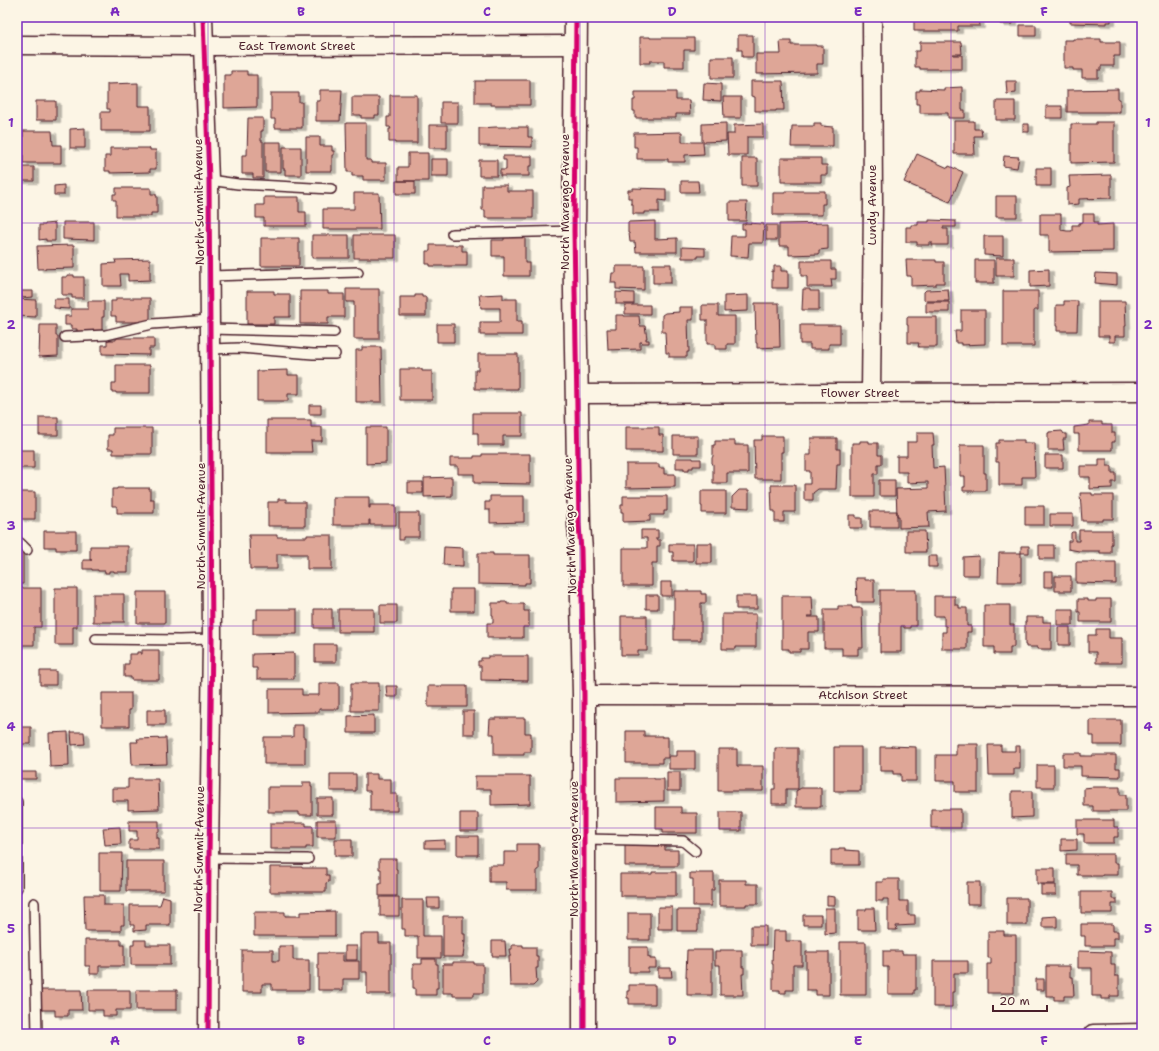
<svg xmlns="http://www.w3.org/2000/svg" width="1159" height="1051" font-family="'Shantell Sans',sans-serif">
<style>
.building{fill:#dea697;stroke:#4a1f2b;filter:url(#shadow)}
.lines{fill:none;stroke-linecap:round;stroke-linejoin:round}
.lane-casing{stroke:#4a1f2b;stroke-width:12}
.street-casing{stroke:#4a1f2b;stroke-width:21}
.secondary-casing{stroke:#4a1f2b;stroke-width:25}
.lane{stroke:#fcf5e5;stroke-width:9}
.street{stroke:#fcf5e5;stroke-width:18}
.secondary{stroke:#fcf5e5;stroke-width:22}
.cycleway-casing{stroke:#fcf5e5;stroke-width:8}
.cycleway{stroke:#d6006c;stroke-width:5}
.grid{fill:none;stroke:#7b2cbf;stroke-width:1;stroke-opacity:0.55}
.labels{text-anchor:middle;dominant-baseline:central;stroke-width:3.5;stroke-linejoin:round;paint-order:stroke}
.street-label{font-size:12px;fill:#4a1f2b;stroke:#fcf5e5}
.neatline{fill:none;stroke:#7b2cbf;stroke-width:1.5}
.grid-label{font-size:13px;text-anchor:middle;font-weight:bold;fill:#7b2cbf}
</style>
<defs>
<filter id="shadow"><feDropShadow dx="4.5" dy="2.5" stdDeviation="0" flood-color="#0004"/></filter>
</defs>
<rect width="100%" height="100%" fill="#fcf5e5"/>
<filter id="ink" filterUnits="userSpaceOnUse"><feTurbulence type="fractalNoise" baseFrequency=".025" numOctaves="2"/><feDisplacementMap in="SourceGraphic" scale="8" xChannelSelector="R" yChannelSelector="G"/><feConvolveMatrix kernelMatrix="1 2 1 2 8 2 1 2 1" color-interpolation-filters="sRGB"/></filter>
<g filter="url(#ink)">
<path class="building" d="M914 17H979L980 26H958V31H914Z
M1000 17H1013V24H1000Z
M1070 17H1111V22H1107V24L1070 23Z
M1020 25H1036V36H1020Z
M738 35H753V57H742V50H738Z
M640 37H650V38H694V50H684V67H664V61H650V63H640Z
M1073 39H1101V42H1120V56H1114V66H1101V70H1098V78H1082V70H1073V68H1064V40H1073Z
M780 41H791V45H816V46H823V64H817V73L756 74V54H781Z
M920 42H961L962 54H953V55H962V69H920V67H915V51H920Z
M711 57H733V78H711Z
M231 71H247V75H257V107L224 108V75H231Z
M485 80H530V105H491V103H475V81H485Z
M751 81H783L784 110H776V111H755V97L751 96Z
M1006 81H1016V93L1007 94Z
M138 83V106H150V131H101V112H110V109H107V84Z
M704 83 721 84V101L703 100Z
M962 87V110H965V118H948V113H920V104H916V91H920V89L944 90V88Z
M1118 89V99H1120V112H1067V90Z
M320 90H342L340 121H316V101H320Z
M635 92H676V100H689L690 114H676V118H635V111H633V100H635Z
M271 93H299V102H302V128H275V119H271Z
M390 95H417V143H395V142H389V129H391L390 127H387V117H390Z
M352 97H379V115H375V118H361V115H352Z
M723 97H741V118H724Z
M36 101H56V120H36Z
M996 101H1015V120H996Z
M441 102H458V123H441Z
M1046 106H1062V118H1046Z
M248 118H263V131H261V141H263V178H253V174H242V155H247Z
M954 121H974V129H981L982 136H974L975 154H954Z
M1096 122H1114V162L1071 163V124H1096Z
M346 123H366V160H371V163H386V180H363V176H352V172H347Z
M726 123V141L703 142 704 154 685 155V162H668V159H637V147H634V133L682 132V142H702V124Z
M814 123H821V126L833 127V146H826V147H791L792 126H814Z
M763 124V137H747V155H728L727 134H734V125Z
M1023 124H1029V132H1023Z
M429 125H447V148H429Z
M496 127H528V137H532V147L479 146V128Z
M85 128V148H70V129Z
M23 131H52L53 145H61V163H23Z
M306 137H320V146H332V151H334V155H332V171H306Z
M265 142H281V172H265Z
M283 147H301V175H285V169H283Z
M110 148H150V150H156V169H150V172L110 173V171H105V156H110Z
M408 153H428V181H398V167H408Z
M917 154 948 168 949 166 963 172 950 202 904 182Z
M503 156H532V166H529V176H500V170H506V160H503Z
M1004 156 1019 157 1017 168 1003 166Z
M742 158H757V186H742Z
M781 158H821V165H827V175H821V182H781Z
M431 159H448V176H431Z
M479 160H497V176H479Z
M17 167H34V181H17Z
M1036 168H1051V186H1036Z
M1111 175V198L1079 199V204L1067 205V188L1070 187 1069 176Z
M396 181H415V194H396Z
M681 181H698L699 192H681Z
M64 185V195H54V186Z
M482 185H507V191H533V218H485V210H482Z
M116 188H151V194H156V196H157V213H151V216H116V200H113V194H116Z
M633 188 666 189V201L659 200V212H644V214H633V204H631V198H628V190H633Z
M785 191H825V204H822V215H773V193H785Z
M354 193H379L380 229H323V209H354Z
M996 196H1017V217H996Z
M264 197H299V212H306V226H264V218H256V205H264Z
M729 202H747L746 221H729Z
M1040 214H1061V230L1067 231H1072V225H1079V223L1083 222V214H1094V222H1097V225L1113 224V251L1049 252V235H1040Z
M929 220 956 221V227H943V229H948V245H932V242H929V245H917V242H906V227H911V225H918V222H929Z
M655 221V239L677 238V252H636L635 242H630L629 233H628V222Z
M63 222H94V240L63 239Z
M55 223V241H46V239L39 240V225H45V224Z
M745 223 764 224 763 243H749L748 257 730 256 731 236H745V229H742V224H745Z
M828 223V249L819 250V254L789 255V246H779V224Z
M766 225H777V240H766Z
M312 235H349V258H312Z
M354 235H395V258H354Z
M984 236H1003V256L984 255Z
M504 237H525V263H529V276H504V256H492V240H504Z
M261 238H299V266H261Z
M74 245V268L38 269 37 246Z
M430 245H462V251H467V266H430V264H426V251H430Z
M682 247 705 248V256H698V258H682Z
M996 258H1014V276H996Z
M150 259V280L128 281V274H120L121 286H103V264L116 263 115 260Z
M906 260H936V262H944V283H936V285L911 286V276H907Z
M975 260H994V283H975Z
M801 261H831V269H836V279H831L832 287H807V276H801Z
M653 264H671V283H653Z
M616 266H644V290L616 289V283H611L612 273H616Z
M774 266H781V271H788V288H772V271H774Z
M1049 269V286L1030 287V270Z
M1096 273 1117 274V285L1095 283Z
M67 275H74V277H84V298H72V295H62V277H67Z
M346 289H379V339H354V302H346Z
M803 289H810V291H819V310H802Z
M948 289 949 301H926L924 300V292L926 290Z
M21 291H33V297L22 298Z
M247 291H274V294H290V317H274V324H247Z
M300 291H328V294H344V317H328V324H300Z
M1003 291H1038V310H1034V346H1003Z
M616 292 634 293V304H616Z
M503 294V299H517V321H522V335H480V322H500V308H481L479 295Z
M415 295H422V297H426V316H400V297H415Z
M748 295V311L724 312V296Z
M116 298H150V322H116V316H111V301H116Z
M17 299 36 300V317L17 316Z
M54 299H69V309L54 308Z
M88 301H104V317H102V332H77V329H71V325H65V316H71V309H88Z
M1064 301H1078L1077 331H1057V326H1056V305H1064Z
M1098 301H1125L1126 326H1125V336H1115V342H1109V336H1098Z
M926 302H949V312H926Z
M755 303H779L780 347 757 348V343H756Z
M625 305H650V314H625Z
M702 305H718V316H735V344H727V349H715V344H707V320H702Z
M679 307H693V320H688L689 352H687V357H669V353H666L665 332H662V315L665 313 679 312Z
M961 310H985V344L961 345V343H956L955 331H961Z
M616 315H624V316H639L640 326H645L647 338H646V340H649V343H642V342H640V349L608 350 607 329H616Z
M907 317H937V347H918L919 343H908V325H907Z
M437 324H454V342H437Z
M40 325H56V336H58V356L39 357Z
M800 325H840V344H829V349H810V344H800Z
M116 338H154V348H149V355L102 354V345H107V340H116Z
M362 347H381L382 402H356V350H362Z
M478 354H518V389H475V370H478Z
M116 365H150V393H116V392H112V383H116Z
M400 369H422V371H432V400H400Z
M288 370V375H299V394H288V401H257V371Z
M309 405H321V414H309Z
M473 413H522V436H503V445H478V433H473Z
M39 417H58V435H39Z
M267 420H311V427H322V441H311L312 452H267Z
M1089 422H1102V425H1112V433H1115V442H1112V450H1079V434H1074V427L1089 425Z
M366 427H386V463L366 464Z
M626 427H659V435H663V451H626Z
M113 428H152V454H113V449H108V435H113Z
M1062 431 1064 434H1066V439H1063L1064 450H1048V433H1049V432Z
M917 433H933L934 445H932L933 468 944 467 946 511 928 512 929 527 899 528V516H897L896 489 928 488V482L907 483V472H897V456H907V442H917Z
M673 436H698V454H673Z
M762 436H783V452H781V479H755L754 440H762Z
M811 438H837V449H840V464H837L836 489H818L813 493V500H804V484H810V471H806V455H811Z
M999 440H1024V443H1034L1035 477H1022V485H999V462H996V443H999Z
M715 441H735V445H748V473H727V483H713V464L712 463V458L713 456V445H715Z
M860 441H869V443H878V455H882V464H878V474H874V497H852V443H860Z
M960 445H984V473H986V491H963V487H965V476H960Z
M17 450H34V468H17Z
M482 454H530V484L474 483V474H458V466H450V458H474V456H482Z
M1045 455H1063V468H1045Z
M676 458H693V459H701V466H693V468H689V470H684V468H676Z
M1099 459H1107V466H1112V473H1116V482H1112V488L1090 489V477H1080V466H1099Z
M626 464H659V468H664V474H675V487L626 488Z
M452 477V496L424 497V478Z
M879 480H895V496H879Z
M408 482H423V493H408Z
M771 485H795V512H784V522H775V511H772Z
M117 488H150V499H154V513H117V506H112V489H117Z
M739 490H749V508L732 507V497Z
M701 491H726V513H702V506H701Z
M19 492H35V519H20L19 518Z
M1080 493H1092V495H1113V519H1103V521H1082Z
M490 496H524V522L490 523V510H485V502H490Z
M623 496H667V511H664V515H650V521L623 522V512H621V505H623Z
M333 497H369V508H370V505H396V525H370V520H369V525H333Z
M278 499H286V502H305V526H268V502H278Z
M1025 506H1044V525H1025Z
M870 511H897V527H870Z
M399 513H419V537H403V540H399Z
M1050 514H1073V526H1050Z
M849 515H856V518H862V528H849Z
M641 530H658V538H656V540H660V546H657V563H652V586H623V548H647V538H641Z
M1079 530H1112V544H1111V553H1100V551H1079L1068 549V541H1071V533L1072 532H1075V541H1079Z
M44 531H76V550H56V547H44Z
M906 531H925L926 552H906Z
M249 535H277V537H307V535H332V569H307V554H277V569H250Z
M696 543H712V563H696Z
M669 544H693V561H673V552H669Z
M1039 545H1054V559H1039Z
M90 546H128V572H114V571H109V573H105V571H98V570H92V569H83V560H92H90Z
M1021 546H1029V553H1021Z
M444 547 463 548V566L443 565Z
M17 550H18V551H23V584H17Z
M478 553H493V555H530V583H525V585L478 584Z
M999 553H1021V582H998Z
M928 556H937V567H928Z
M979 556V575H963V557Z
M1076 562H1116V584L1076 583Z
M1044 572H1053V587H1044Z
M1055 576H1071V591H1055Z
M856 578H865V580H874V602H857Z
M661 582H672V596H661Z
M17 588H41V627H34V645H17Z
M55 588H77V627H73V645H55Z
M451 589H474V611H451Z
M880 590H916V626H910V628H904V626H901V652H880Z
M674 591H701V594H706V603H701V640H674Z
M137 592H165V623H137Z
M93 594H124V622H93Z
M646 595H658V609H646Z
M736 596H757V609H736Z
M782 596H812L813 616H808V617H819V632H808V649H800V652H789V649H782Z
M934 596H955V605H959V608H967V626H971V632H967V649H942V632H946V626H944V616H934Z
M1078 599H1088V601H1096V599H1111V622H1080V612H1078Z
M501 602H507V604H524V611H529V627H523V638H487V623H493V615H492V603H501Z
M380 605H397V623H380Z
M984 605H1010V625H1014V647H1010V654H994V647H984Z
M838 606H852V608H862L863 648H858V655H842V648H824V609H838Z
M257 609H297V634H253V619H257Z
M314 609H332V628H314Z
M338 609H374V632H338Z
M1057 609H1073V625H1057Z
M722 614H756V647H736V649H722Z
M621 616H647V651H638V655H621Z
M1026 617H1043V622H1051V649H1038V647H1026V645H1025V622H1026Z
M1058 627H1070V645H1058Z
M1096 629H1109V638H1122V663H1096V652H1088V635H1096Z
M315 644H336V662H315Z
M142 650H159V680H131V677H124V664H129V654H137V652H141V654H142Z
M294 653V679H257V668H252V654Z
M488 656H528V681L481 680V666H478V661H481V658H488Z
M40 671H56V685H40Z
M319 683H339V709H319V712L269 713V689H302V695H319Z
M351 683H379V711H351Z
M386 686H397V697H387Z
M428 686H467V707H428Z
M102 693H131V710H129V726H102Z
M147 710H165V725H147Z
M463 711H474V734H463Z
M374 715V733H348V716Z
M496 718H525V733H531V752H524V755H494V734H489L490 719H496Z
M1090 720H1121V745H1094V736H1090Z
M293 725H303V737H305V764H264V737H293Z
M17 727H31V744H17Z
M626 731H644V736H662V737H668V758H662V763H626Z
M68 732 69 766 50 767 49 733Z
M71 732H84L85 744 72 745Z
M166 738 167 764 132 765 131 742H138L137 739Z
M956 744H978V792H955V781H936V755H956Z
M988 745H1001V751H1015V746H1020V769H1014V775H989Z
M891 746 916 747V781H901V774H893V771H880V747H891Z
M834 747H861V791H834Z
M775 748H798V789H786V804H772V789H775Z
M718 749H737V766H763V791H718Z
M677 751H695V769H669V756H677Z
M1063 753H1081V756H1092V755H1116V768H1120V777L1081 776V766H1063Z
M1037 765H1054V787H1037Z
M20 772H36V779H20Z
M667 772H680V791H667Z
M330 774H356V791H330Z
M365 774H377V779H391V794H397V811H370V791H365Z
M475 776H530V804L491 805V789H475Z
M616 778H654V779H664V801L616 802Z
M128 779H158L159 809 128 810V801H112V788H128Z
M303 782H311V787H312V815H299V812H268V787H303Z
M1093 787H1120V795H1126V811H1093V806H1084V788Z
M801 788H821V807H796V791Z
M1012 791H1032V817L1012 818Z
M317 798H333V815H317Z
M656 807H681V813H697V833H663V829H656Z
M931 809H961V828H931Z
M720 812H741V831H720Z
M460 813H478V831H460Z
M317 820H336V837H317Z
M1077 820H1114V827H1118V837H1114V843H1084V834H1077Z
M129 821H159V832H157V838H159V849H129V840H137V831H129Z
M270 823H306V826H313V847H306V849H270Z
M120 827 121 844 105 845 103 828Z
M457 836H478V855H457Z
M335 839H352V856H335Z
M1061 839H1077V850L1061 851Z
M445 840V848H425V841Z
M625 843H665V850H678V866H625Z
M517 844H539V870H537V890H506V882H489V865H504V852H517Z
M839 848H845V850L859 851V865H831V850H839Z
M99 853H122L121 891H100V872H99Z
M1066 854H1114V863H1118V875H1102V876H1091V875H1077V865H1066Z
M379 859H396V869H397V896H379V884H381V869H379Z
M126 861H164V891H126Z
M270 867H302V868H326V875H329V882L326 883V892H270Z
M1037 868H1055V884H1037Z
M652 872H676V896H620V874H652Z
M690 873H714V890H711V906H693V879H690Z
M883 879H899V901H908V915H915V925L896 926 897 930H888V899H883V901H876V882H883Z
M719 880H746V884H758V904H746V906H719Z
M967 882H980V904H967Z
M1041 885H1056V895H1041Z
M1081 892H1112V899H1117V904H1112V913H1081Z
M84 895H104V905H124V925H121V931H85Z
M163 896 170 898V925H146V930L134 931V925H130V905H160Z
M827 896 835 897V905H827Z
M380 897H399V916H380Z
M427 898H439V908H428Z
M1007 898H1027V925H1007Z
M402 900H423V936H441V958H418V936H405V929H402Z
M658 907H672V929H658Z
M825 908H835V933L825 934Z
M866 908H874L875 930H858V910H866Z
M677 910H698V931H677Z
M335 911V936H254V912H285V916H300V912Z
M628 913H650V940H628Z
M803 915H821V925H803Z
M443 916H463V934H465V941H463V942H465L463 957H443Z
M1057 916V927H1042V917Z
M1081 924H1113V931H1118V938H1113V946H1085V936H1081Z
M751 926H766V945H751Z
M773 931H786V941H802V965H793V990H786V993H780V990H773V964H772Z
M988 931H1004V935H1016V964H1014V993H987V964H991V958H988Z
M361 934H379V943H391V994H367V972H361Z
M85 940H121V945H124V966H99V974H90V966H85Z
M134 940H146V945H170V965H131V945H134Z
M492 941H505L506 956H492Z
M840 942H866V995H840Z
M512 945H523V947H536V956H538V968H536L537 982 533 986H510L509 956H511L510 949H512Z
M279 946H293V960H309V990H272V984H262V992H242V950H273V961H279Z
M345 946H357V960H345Z
M629 947H648V957H650V959H656V968H648V972H629Z
M687 950H712V995H687V977H686Z
M720 950H742V967H744V974H742L743 995H720V965H715V952H720Z
M883 951H902V954H916V990H914V994H888V967H883Z
M1078 951 1111 952V965H1115V976H1119V996H1110V999H1101V996H1092V968H1078Z
M806 952H829V995H816V990H806Z
M318 953H343V961H359V979H343V990H318Z
M422 959H436V964H438V988H436V995H415V988H413V964H422Z
M933 961H968V973H954V992H952V1007H933Z
M453 962H474V964H483V993H474V996H453V993H443V964H453Z
M1046 966H1070V977H1073L1074 996H1064V1000H1054V996H1046Z
M658 968H671L672 977H658Z
M1036 979H1044V990H1036Z
M629 985H655V1004H629V998H627V991H629Z
M40 990H81L82 1010H68V1016H55V1010H40Z
M88 990H130V1010H116V1016H103V1010H88Z
M136 990H177V1010H136Z"/>
<g class="lines">
<g class="lane-casing">
<path id="lane" d="M209 180 238 184 331 189
M452 234 574 231
M210 276 358 272
M210 329 334 332
M65 337 106 335 152 324 210 320
M210 349 241 348 313 354H335
M17 543H20L27 550
M96 639 179 640 212 639
M17 802V888
M585 839 683 841 695 851
M209 858 308 859
M34 903 37 1034"/>
</g>
<g class="street-casing">
<path id="street" d="M203 17 204 46 209 180 212 639 209 858 208 1034
M17 45 204 46 576 45
M871 393 873 203 872 17
M577 394 1142 392
M584 695 1142 696
M1093 1034 1142 1033"/>
</g>
<g class="secondary-casing">
<path id="secondary" d="M576 17 574 231 579 525 581 550 584 695V1034"/>
</g>
<use href="#lane" class="lane"/>
<use href="#street" class="street"/>
<use href="#secondary" class="secondary"/>
<g class="cycleway-casing">
<path id="cycleway" d="M203 17 204 46 209 180 212 639 209 858 208 1034
M576 17 574 231 579 525 581 550 584 695V1034"/>
</g>
<use href="#cycleway" class="cycleway"/>
</g>
</g>
<path class="grid" d="M208 17V1034M394 17V1034M580 17V1034M765 17V1034M951 17V1034M17 223H1142M17 425H1142M17 626H1142M17 828H1142"/>
<g class="labels">
<g class="street-label">
<text x="297" y="46">East Tremont Street</text>
<text transform="translate(199 202) rotate(-91)">North Summit Avenue</text>
<text transform="translate(565 202) rotate(-90)">North Marengo Avenue</text>
<text transform="translate(872 205) rotate(-90)">Lundy Avenue</text>
<text x="860" y="393">Flower Street</text>
<text transform="translate(201 526) rotate(-90)">North Summit Avenue</text>
<text transform="translate(570 526) rotate(-92)">North Marengo Avenue</text>
<text x="863" y="695">Atchison Street</text>
<text transform="translate(199 849) rotate(-89)">North Summit Avenue</text>
<text transform="translate(574 849) rotate(-90)">North Marengo Avenue</text>
</g>
</g>
<rect width="1159" height="1051" fill="none" stroke="#fcf5e5" stroke-width="44"/>
<path d="M993 1005v6h54v-6" fill="none" stroke="#4a1f2b" stroke-width="2"/>
<text x="999" y="1005" font-size="12" fill="#4a1f2b" stroke="#fcf5e5" stroke-width="3" paint-order="stroke">20 m</text>
<rect x="22" y="22" width="1115" height="1007" class="neatline"/>
<g class="grid-label">
<text x="115" y="16">A</text>
<text x="301" y="16">B</text>
<text x="487" y="16">C</text>
<text x="672" y="16">D</text>
<text x="858" y="16">E</text>
<text x="1044" y="16">F</text>
<text x="11" y="127">1</text>
<text x="1148" y="127">1</text>
<text x="11" y="329">2</text>
<text x="1148" y="329">2</text>
<text x="11" y="530">3</text>
<text x="1148" y="530">3</text>
<text x="11" y="731">4</text>
<text x="1148" y="731">4</text>
<text x="11" y="933">5</text>
<text x="1148" y="933">5</text>
<text x="115" y="1045">A</text>
<text x="301" y="1045">B</text>
<text x="487" y="1045">C</text>
<text x="672" y="1045">D</text>
<text x="858" y="1045">E</text>
<text x="1044" y="1045">F</text>
</g>
</svg>
